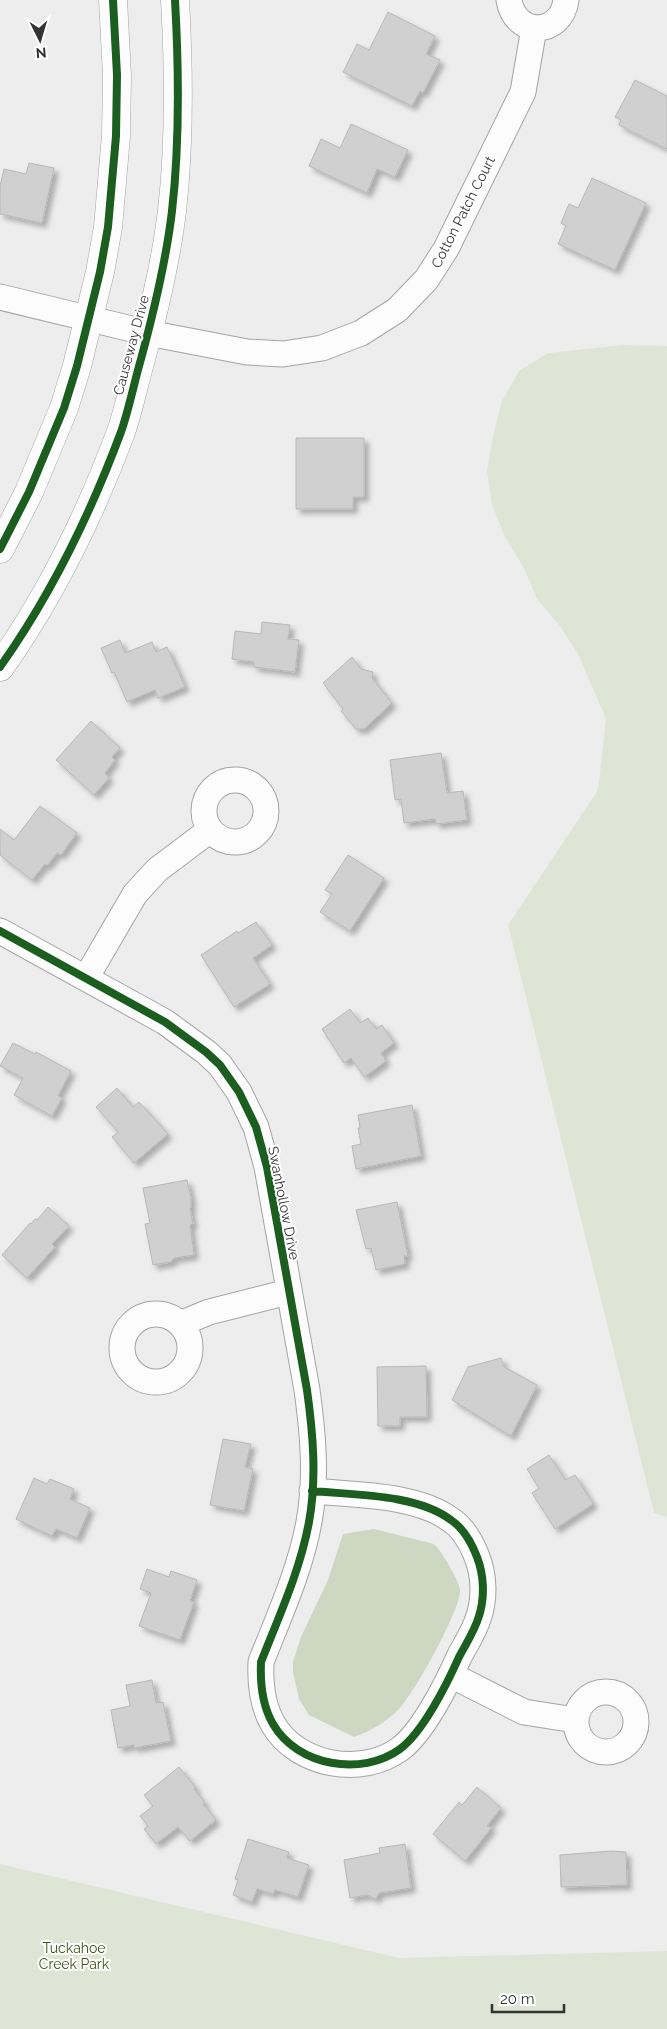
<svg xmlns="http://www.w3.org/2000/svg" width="667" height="2029" font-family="Raleway,sans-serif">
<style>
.green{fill:#dee5d5}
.forest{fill:#ced7c2}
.building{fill:#d0d0d0;stroke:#b8b8b8;filter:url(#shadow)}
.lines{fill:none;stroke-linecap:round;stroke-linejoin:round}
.minor-casing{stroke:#a4a4a5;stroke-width:27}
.tertiary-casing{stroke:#a4a4a5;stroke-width:29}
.minor{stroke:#fcfcfc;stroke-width:25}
.tertiary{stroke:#fcfcfc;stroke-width:28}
.cycleway-casing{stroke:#fff;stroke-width:11}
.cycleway{stroke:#1b5e20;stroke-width:8}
.labels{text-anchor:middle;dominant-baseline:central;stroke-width:4;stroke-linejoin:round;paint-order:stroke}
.street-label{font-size:14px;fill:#333334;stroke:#fff}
.park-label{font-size:14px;fill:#3e5117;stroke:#fff}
</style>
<defs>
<filter id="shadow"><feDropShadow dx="4.5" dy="4.5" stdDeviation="2.5" flood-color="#0004"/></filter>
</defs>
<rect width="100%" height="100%" fill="#ededee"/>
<path class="green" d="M623 345 667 346V1517L654 1513 508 925 598 790 606 719 578 654 560 626 537 599 524 568 505 537 492 505 487 471 493 436 502 401 519 371 548 353Z
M0 1864 399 1958 667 1951V2029H0Z"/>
<path class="forest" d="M374 1529 434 1544C441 1550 460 1582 460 1590 461 1609 414 1694 399 1709 386 1722 371 1731 354 1737L309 1715 299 1699 293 1672V1662L301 1637 328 1580 343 1534Z"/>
<path class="building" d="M388 12 435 36 426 54 440 60 423 93 420 91 412 106 343 72 357 44 369 50Z
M635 80 667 96V149L619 125 621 120 615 117Z
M351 124 408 150 395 177 377 169 367 193 309 166 321 139 340 148Z
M29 163 54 168 42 223 0 214V186L4 169 26 174Z
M592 178 646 203 615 270 558 244 566 226 561 223 569 204 578 208Z
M296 438H364V497H353V509H296Z
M262 622 290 625 288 639 299 640 295 672 254 667V662L232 659 235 631 261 634Z
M120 640 125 653 152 642 156 652 167 647 185 687 158 698 155 690 127 702 114 672 112 673 101 648Z
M352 657 361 669 373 672 372 678 392 703 364 729H356L341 711 343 709 323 683Z
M91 721 120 748 112 757 115 760 105 773 109 778 94 795 56 760Z
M441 753 447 793 463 791 467 820 436 824 435 819 404 823 401 799 395 800 390 760Z
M40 806 77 833 61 855 57 853 47 866 45 864 32 880 0 855V829L14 840Z
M348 855 384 878 350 931 320 912 332 894 325 890Z
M256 922 272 945 253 958 270 984 234 1007 201 955 237 931 238 933Z
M350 1009 360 1023 368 1018 376 1029 382 1025 394 1043 381 1053 386 1061 364 1077 351 1058 344 1063 322 1029Z
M13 1043 35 1054 36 1052 71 1071 58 1096 62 1098 52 1116 14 1095 23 1078 0 1066Z
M117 1088 133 1107 139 1102 168 1134 134 1163 112 1137 118 1132 96 1107Z
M412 1105 421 1156 356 1169 352 1146 361 1144 358 1128H360L358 1115Z
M187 1180 191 1198V1208H190L193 1224 190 1225 194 1255 174 1258 171 1262 153 1265 145 1224 150 1223 143 1188Z
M397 1202 408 1256H404L405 1264 376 1270 371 1248 366 1249 356 1210Z
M48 1207 69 1226 52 1244 55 1247 27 1278 2 1255 30 1223 31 1224 35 1219 37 1220Z
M501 1358 504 1367 537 1385 511 1436 452 1400 468 1367Z
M426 1366 427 1417H400V1426H378L377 1367Z
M223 1439 251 1444 245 1467 253 1469 244 1511 210 1505Z
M549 1455 565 1480 575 1475 593 1504 555 1529 532 1493 539 1488 527 1469Z
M34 1478 47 1484 50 1479 74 1489 70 1499 90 1508 77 1538 56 1529 52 1536 16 1519Z
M147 1569 169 1577 171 1571 197 1580 190 1601 194 1602 180 1640 139 1626 151 1593 140 1589Z
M152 1680 156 1703 163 1702 171 1741 134 1748V1745L118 1748 111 1710 130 1706 126 1685Z
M179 1767 196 1788 194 1789 205 1803 203 1804 216 1820 190 1841 178 1827 156 1844 144 1829 148 1826 140 1816 153 1806 144 1795Z
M477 1787 501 1808 487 1826 492 1827 465 1861 433 1834 459 1802 462 1805Z
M248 1839 289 1852 287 1858 309 1865 298 1897 275 1890 273 1894 257 1889 252 1902 233 1895 238 1880 235 1879Z
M405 1844 411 1888 379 1893 376 1899 367 1895 350 1898 344 1860 380 1853 379 1848Z
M611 1851 626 1852 627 1885 561 1887 560 1855Z"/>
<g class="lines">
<g class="minor-casing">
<path id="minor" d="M509 0C515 37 561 37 566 0
M0 297 148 333 247 352 283 354 322 348 361 333 397 310 426 280 446 249 523 92 534 28
M204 811a31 31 0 1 1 62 0a31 31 0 1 1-62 0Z
M0 931 165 1022 206 1052 220 1065 239 1092 256 1127 267 1167 307 1390C313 1433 317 1478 309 1522 300 1571 279 1616 261 1662 260 1684 262 1705 273 1724 297 1766 362 1777 400 1749 423 1732 447 1684 459 1657 466 1644 475 1630 479 1616 485 1597 484 1575 477 1557 472 1544 463 1528 451 1520 417 1494 354 1495 312 1491
M86 978 135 894 157 870 210 830
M122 1348a34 34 0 1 1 68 0a34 34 0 1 1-68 0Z
M180 1324 209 1312 288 1292
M451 1675 524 1712 575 1720
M576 1722a30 30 0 1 1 60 0a30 30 0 1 1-60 0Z"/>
</g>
<g class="tertiary-casing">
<path id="tertiary" d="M0 549 29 492 64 408 77 366 100 272 108 227 116 136 117 75 113 0
M0 667C51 595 90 515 121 432 129 409 134 383 141 359 154 311 166 262 172 211 180 141 179 71 175 0"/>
</g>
<use href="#minor" class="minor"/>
<use href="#tertiary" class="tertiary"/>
<g class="cycleway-casing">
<path id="cycleway" d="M0 549 29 492 64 408 77 366 100 272 108 227 116 136 117 75 113 0
M0 667C51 595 90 515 121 432 129 409 134 383 141 359 154 311 166 262 172 211 180 141 179 71 175 0
M0 931 165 1022 206 1052 220 1065 239 1092 256 1127 267 1167 307 1390C313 1433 317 1478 309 1522 300 1571 279 1616 261 1662 260 1684 262 1705 273 1724 297 1766 362 1777 400 1749 423 1732 447 1684 459 1657 466 1644 475 1630 479 1616 485 1597 484 1575 477 1557 472 1544 463 1528 451 1520 417 1494 354 1495 312 1491"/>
</g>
<use href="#cycleway" class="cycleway"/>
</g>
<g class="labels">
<g class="street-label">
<text transform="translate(463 212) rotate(-63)">Cotton Patch Court</text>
<text transform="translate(131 345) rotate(-75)">Causeway Drive</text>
<text transform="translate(284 1203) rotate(79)">Swanhollow Drive</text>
</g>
<g class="park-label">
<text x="74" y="1948">Tuckahoe<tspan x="74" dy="16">Creek Park</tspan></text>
</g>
</g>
<g transform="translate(40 40) rotate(175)" stroke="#ffffff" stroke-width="4" paint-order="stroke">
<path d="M0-4L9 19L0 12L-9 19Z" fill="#333334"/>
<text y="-8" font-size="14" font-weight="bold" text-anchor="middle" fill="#333334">N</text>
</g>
<path d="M492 2004v8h72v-8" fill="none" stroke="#333334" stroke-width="2.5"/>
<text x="500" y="2004" font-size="15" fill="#333334" stroke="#ffffff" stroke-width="4" paint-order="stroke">20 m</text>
</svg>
